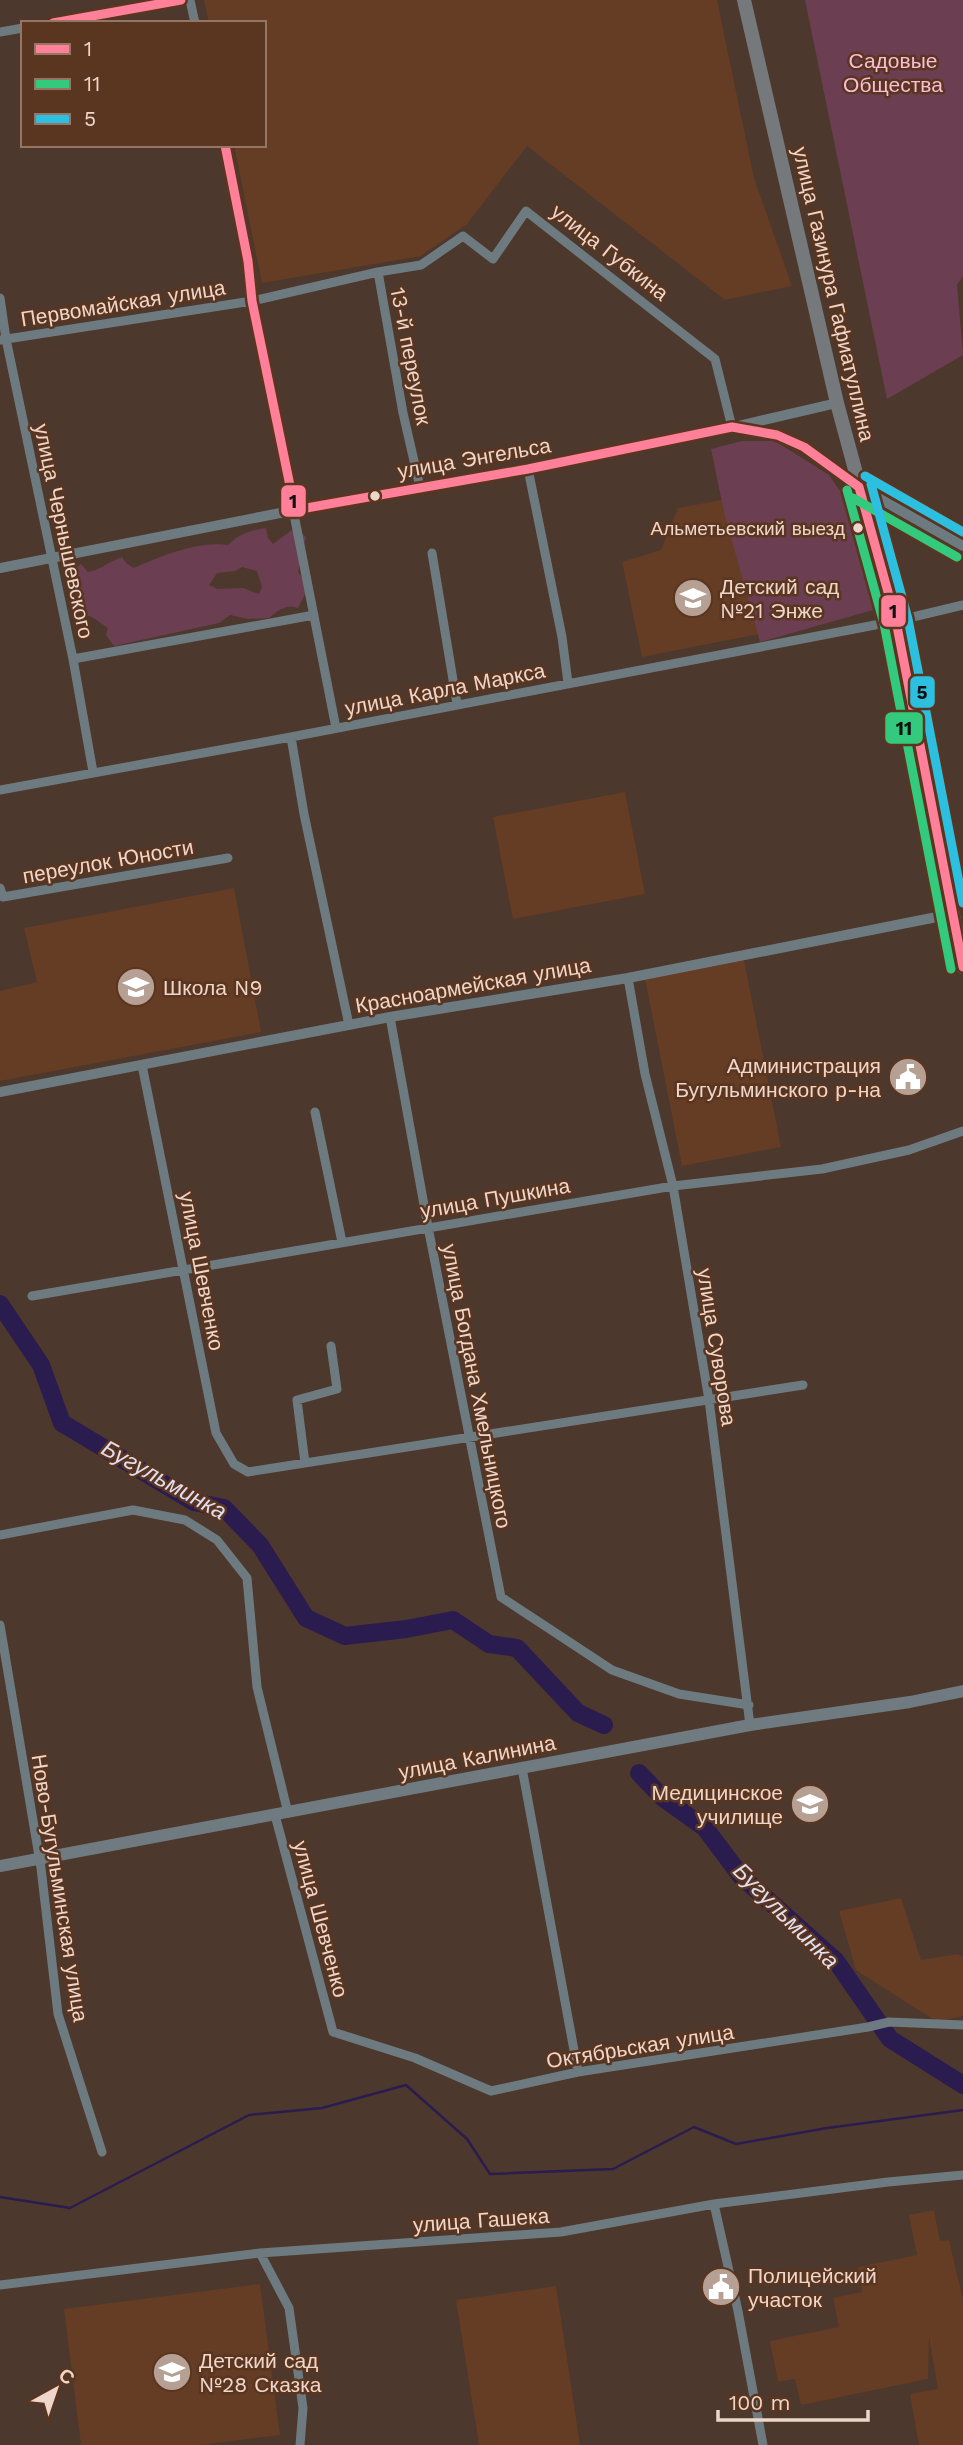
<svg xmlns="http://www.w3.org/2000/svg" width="963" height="2445" font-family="'Work Sans',sans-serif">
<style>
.built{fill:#653c24}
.green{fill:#6b3f51;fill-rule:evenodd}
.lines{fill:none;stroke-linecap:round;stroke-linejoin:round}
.stream{stroke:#2b1c50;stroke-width:2.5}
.river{stroke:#2b1c50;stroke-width:18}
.minor{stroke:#6d7b81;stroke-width:9}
.tertiary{stroke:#6d7b81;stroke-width:10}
.secondary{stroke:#6f7b81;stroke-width:12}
.primary{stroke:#75797c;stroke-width:14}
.bus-1-casing{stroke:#5a3520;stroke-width:14}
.bus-2-casing{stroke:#5a3520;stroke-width:14}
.bus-3-casing{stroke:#5a3520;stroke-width:14}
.bus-1{stroke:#ff8098;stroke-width:9}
.bus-2{stroke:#33ca7d;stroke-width:9}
.bus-3{stroke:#2dbfdf;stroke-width:9}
.bus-dot{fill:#eed6ca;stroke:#5a3520;stroke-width:2.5}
.labels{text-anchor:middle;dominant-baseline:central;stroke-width:5;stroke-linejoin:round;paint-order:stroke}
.bus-label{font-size:19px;fill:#eed6ca;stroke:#5a3520;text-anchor:end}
.park-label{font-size:21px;fill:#fabdd8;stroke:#5a3520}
.street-label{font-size:21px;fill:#eed6ca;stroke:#5a3520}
.poi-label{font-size:21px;fill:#eed6ca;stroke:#5a3520;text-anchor:start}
.water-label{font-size:23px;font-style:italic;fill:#e0def1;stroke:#5a3520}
.line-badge{stroke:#5a3520;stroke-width:2.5}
.pale-badge-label{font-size:19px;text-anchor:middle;font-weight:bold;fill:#111}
</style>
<rect width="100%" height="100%" fill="#4d382d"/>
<path class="built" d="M204 0H717L754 178 792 286 725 300 527 146 467 224 421 256 262 283 234 145H264V23H209Z
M737 497 764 633 642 657 622 562 661 550 678 508Z
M625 792 645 894 513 919 493 817Z
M234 888 261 1032 0 1081V991L37 982 24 928Z
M744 960 781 1147 682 1166 645 979Z
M901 1898 921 1960 958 1954 963 1957V2016L937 2022 856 1970 839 1911Z
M934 2210 940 2241 949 2240 963 2300V2445H919L910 2394 938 2389 929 2337 928 2379 801 2405 795 2379 778 2382 770 2341 839 2327 833 2298 862 2292 858 2267 917 2255 909 2215Z
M260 2284 280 2435 200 2445H81L64 2309Z
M556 2286 580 2445H479L456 2300Z"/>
<path class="green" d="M805 0H963V276L957 285 963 355 887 399Z
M742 441H775L829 475 849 504 865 551 873 610 760 642 724 512 711 449Z
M296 527 306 537 298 572 308 585 309 591 305 594 298 608C286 604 278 610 269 618L248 619 230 615 219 623 114 646 106 635 108 628 92 617 81 613 76 594 80 589 71 572 81 564 88 572C101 570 109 561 122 557L127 564 134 568C162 556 197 541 228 545 239 534 251 530 266 528L268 538 273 544ZM242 567 257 571 262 587 259 594 243 588 217 589 209 585 217 573 235 571Z"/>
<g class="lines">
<path class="stream" d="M0 2197 70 2208 249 2115 322 2108 406 2085 467 2139 490 2174 613 2169 694 2127 736 2144 827 2128 963 2110"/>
<path class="river" d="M0 1304 41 1365 62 1423 194 1502 224 1508 260 1545 306 1618 345 1636 406 1629 453 1620 489 1644 517 1648 578 1713 604 1725
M639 1773 663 1798 705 1828 741 1876 836 1961 890 2039 963 2085"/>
<path class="minor" d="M190 0 195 23
M52 23 181 0
M0 32 23 28
M225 145 248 261 252 301 336 728
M378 272 403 413 420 487
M0 298 6 339 73 659 93 772
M0 340 252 301 378 272 421 265 463 236 493 259 526 211 715 359 732 427
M528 469 562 637 568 683
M432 553 457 704
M73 659 314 615
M291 737 304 814 349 1025
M0 790 291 737 896 621 963 605
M0 888 3 897 228 858
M628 978 645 1074 673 1186 709 1400 750 1725
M390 1017 428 1227 501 1597 612 1670 679 1694 749 1705
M142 1065 216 1433 234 1464 248 1472 803 1385
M315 1112 342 1242
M32 1296 673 1186 822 1169 909 1150 963 1131
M305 1463 297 1400 337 1389 331 1346
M0 1535 133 1510 185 1520 217 1540 247 1578 257 1687 288 1813
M0 1625 41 1868 58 2014 102 2152
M522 1768 578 2072
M275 1815 333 2032 415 2058 491 2091 578 2072 868 2027 889 2022 963 2025
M714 2204 738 2311 763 2445
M260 2253 289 2308 303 2408 300 2445
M0 2285 260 2253 561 2232 714 2204 888 2182 963 2175"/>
<path class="tertiary" d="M738 426 837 403
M0 568 321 505 528 469 732 427 777 435 804 447 859 487 963 546
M0 1092 390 1017 628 978 952 914"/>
<path class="secondary" d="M0 1866 750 1725 910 1702 963 1691"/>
<path class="primary" d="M744 0 837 403 896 621 963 967"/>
<g class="bus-1-casing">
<path id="bus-1" d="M53 23 181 0
M225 145 248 261 252 301 295 510 528 469 732 427 777 435 804 447 859 487 896 621 963 967"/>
</g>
<g class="bus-2-casing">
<path id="bus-2" d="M847 490 884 624 951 969
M853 498 957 557"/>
</g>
<g class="bus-3-casing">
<path id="bus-3" d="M865 476 963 532
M871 484 908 619 963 903"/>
</g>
<use href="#bus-1" class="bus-1"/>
<use href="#bus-2" class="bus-2"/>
<use href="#bus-3" class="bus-3"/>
</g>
<defs>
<g id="school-disc" transform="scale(2.0125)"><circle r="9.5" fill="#b69f93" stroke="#5a3520"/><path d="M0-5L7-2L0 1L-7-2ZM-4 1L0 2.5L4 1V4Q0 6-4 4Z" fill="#fff"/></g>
<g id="civic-disc" transform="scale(2.0125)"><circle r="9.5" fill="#b69f93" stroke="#5a3520"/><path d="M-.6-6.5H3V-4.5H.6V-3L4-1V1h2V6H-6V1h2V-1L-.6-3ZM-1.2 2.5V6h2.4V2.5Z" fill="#fff"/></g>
<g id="university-disc" transform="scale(2.0125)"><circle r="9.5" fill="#b69f93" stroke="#5a3520"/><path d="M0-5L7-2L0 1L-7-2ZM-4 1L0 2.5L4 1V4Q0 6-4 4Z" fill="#fff"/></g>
</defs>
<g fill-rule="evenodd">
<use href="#school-disc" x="693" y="598"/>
<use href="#school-disc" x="136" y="987"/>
<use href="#civic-disc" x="908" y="1077"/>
<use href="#university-disc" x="810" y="1804"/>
<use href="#civic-disc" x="721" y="2287"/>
<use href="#school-disc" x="172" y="2372"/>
</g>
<g class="bus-dot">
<circle cx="375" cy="496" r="6"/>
<circle cx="858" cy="528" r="6"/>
</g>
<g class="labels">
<g class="bus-label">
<text x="845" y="528">Альметьевский выезд</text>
</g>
<g class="park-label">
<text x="893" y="60">Садовые<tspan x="893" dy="24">Общества</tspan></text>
</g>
<g class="street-label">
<text transform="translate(610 252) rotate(38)">улица Губкина</text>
<text transform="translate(834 294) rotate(77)">улица Газинура Гафиатуллина</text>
<text transform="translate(123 303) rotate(-9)">Первомайская улица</text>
<text transform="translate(411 356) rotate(79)">13-й переулок</text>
<text transform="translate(474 458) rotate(-10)">улица Энгельса</text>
<text transform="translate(64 531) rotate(78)">улица Чернышевского</text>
<text transform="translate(445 689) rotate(-11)">улица Карла Маркса</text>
<text transform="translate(108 861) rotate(-10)">переулок Юности</text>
<text transform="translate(473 985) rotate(-10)">Красноармейская улица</text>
<text transform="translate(495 1198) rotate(-10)">улица Пушкина</text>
<text transform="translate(202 1271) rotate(79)">улица Шевченко</text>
<text transform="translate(717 1347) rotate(81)">улица Суворова</text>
<text transform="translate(477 1386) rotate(79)">улица Богдана Хмельницкого</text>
<text transform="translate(477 1757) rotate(-11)">улица Калинина</text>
<text transform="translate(60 1888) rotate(81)">Ново-Бугульминская улица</text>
<text transform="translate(321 1919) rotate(75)">улица Шевченко</text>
<text transform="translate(640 2046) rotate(-9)">Октябрьская улица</text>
<text transform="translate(481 2220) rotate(-4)">улица Гашека</text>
</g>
<g class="poi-label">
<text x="720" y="586">Детский сад<tspan x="720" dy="24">№21 Энже</tspan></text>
<text x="163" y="987">Школа N9</text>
<text x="881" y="1065" text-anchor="end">Администрация<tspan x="881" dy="24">Бугульминского р-на</tspan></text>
<text x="783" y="1792" text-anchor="end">Медицинское<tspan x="783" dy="24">училище</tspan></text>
<text x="748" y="2275">Полицейский<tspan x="748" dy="24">участок</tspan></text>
<text x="199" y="2360">Детский сад<tspan x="199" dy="24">№28 Сказка</tspan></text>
</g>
<g class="water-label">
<text transform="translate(164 1480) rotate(29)">Бугульминка</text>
<text transform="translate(786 1916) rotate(45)">Бугульминка</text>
</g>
</g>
<g class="line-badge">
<rect x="280" y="484" width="27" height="34" rx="7" fill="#ff8098"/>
<rect x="880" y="594" width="27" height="34" rx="7" fill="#ff8098"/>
<rect x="909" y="675" width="27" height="34" rx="7" fill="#2dbfdf"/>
<rect x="884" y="711" width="40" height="34" rx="7" fill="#33ca7d"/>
</g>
<g class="pale-badge-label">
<text x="293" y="508">1</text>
<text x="893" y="618">1</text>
<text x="922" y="699">5</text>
<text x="904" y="735">11</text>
</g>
<rect x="21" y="21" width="245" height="126" fill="#5a3520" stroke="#957564" stroke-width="2"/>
<rect x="35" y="44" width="35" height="10" fill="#ff8098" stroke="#957564" stroke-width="2"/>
<text x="84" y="56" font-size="21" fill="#eed6ca">1</text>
<rect x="35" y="79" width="35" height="10" fill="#33ca7d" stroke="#957564" stroke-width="2"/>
<text x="84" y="91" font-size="21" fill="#eed6ca">11</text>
<rect x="35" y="114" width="35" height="10" fill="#2dbfdf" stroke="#957564" stroke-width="2"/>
<text x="84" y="126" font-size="21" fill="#eed6ca">5</text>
<g transform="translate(56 2389) rotate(40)" stroke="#5a3520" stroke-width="5" paint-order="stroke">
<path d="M0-5L12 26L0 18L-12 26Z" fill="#eed6ca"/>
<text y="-10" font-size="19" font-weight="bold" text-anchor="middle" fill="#eed6ca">С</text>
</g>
<path d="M718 2410v10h150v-10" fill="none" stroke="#eed6ca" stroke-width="3.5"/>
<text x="729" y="2410" font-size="21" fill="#eed6ca" stroke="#5a3520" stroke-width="5" paint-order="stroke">100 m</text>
</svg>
